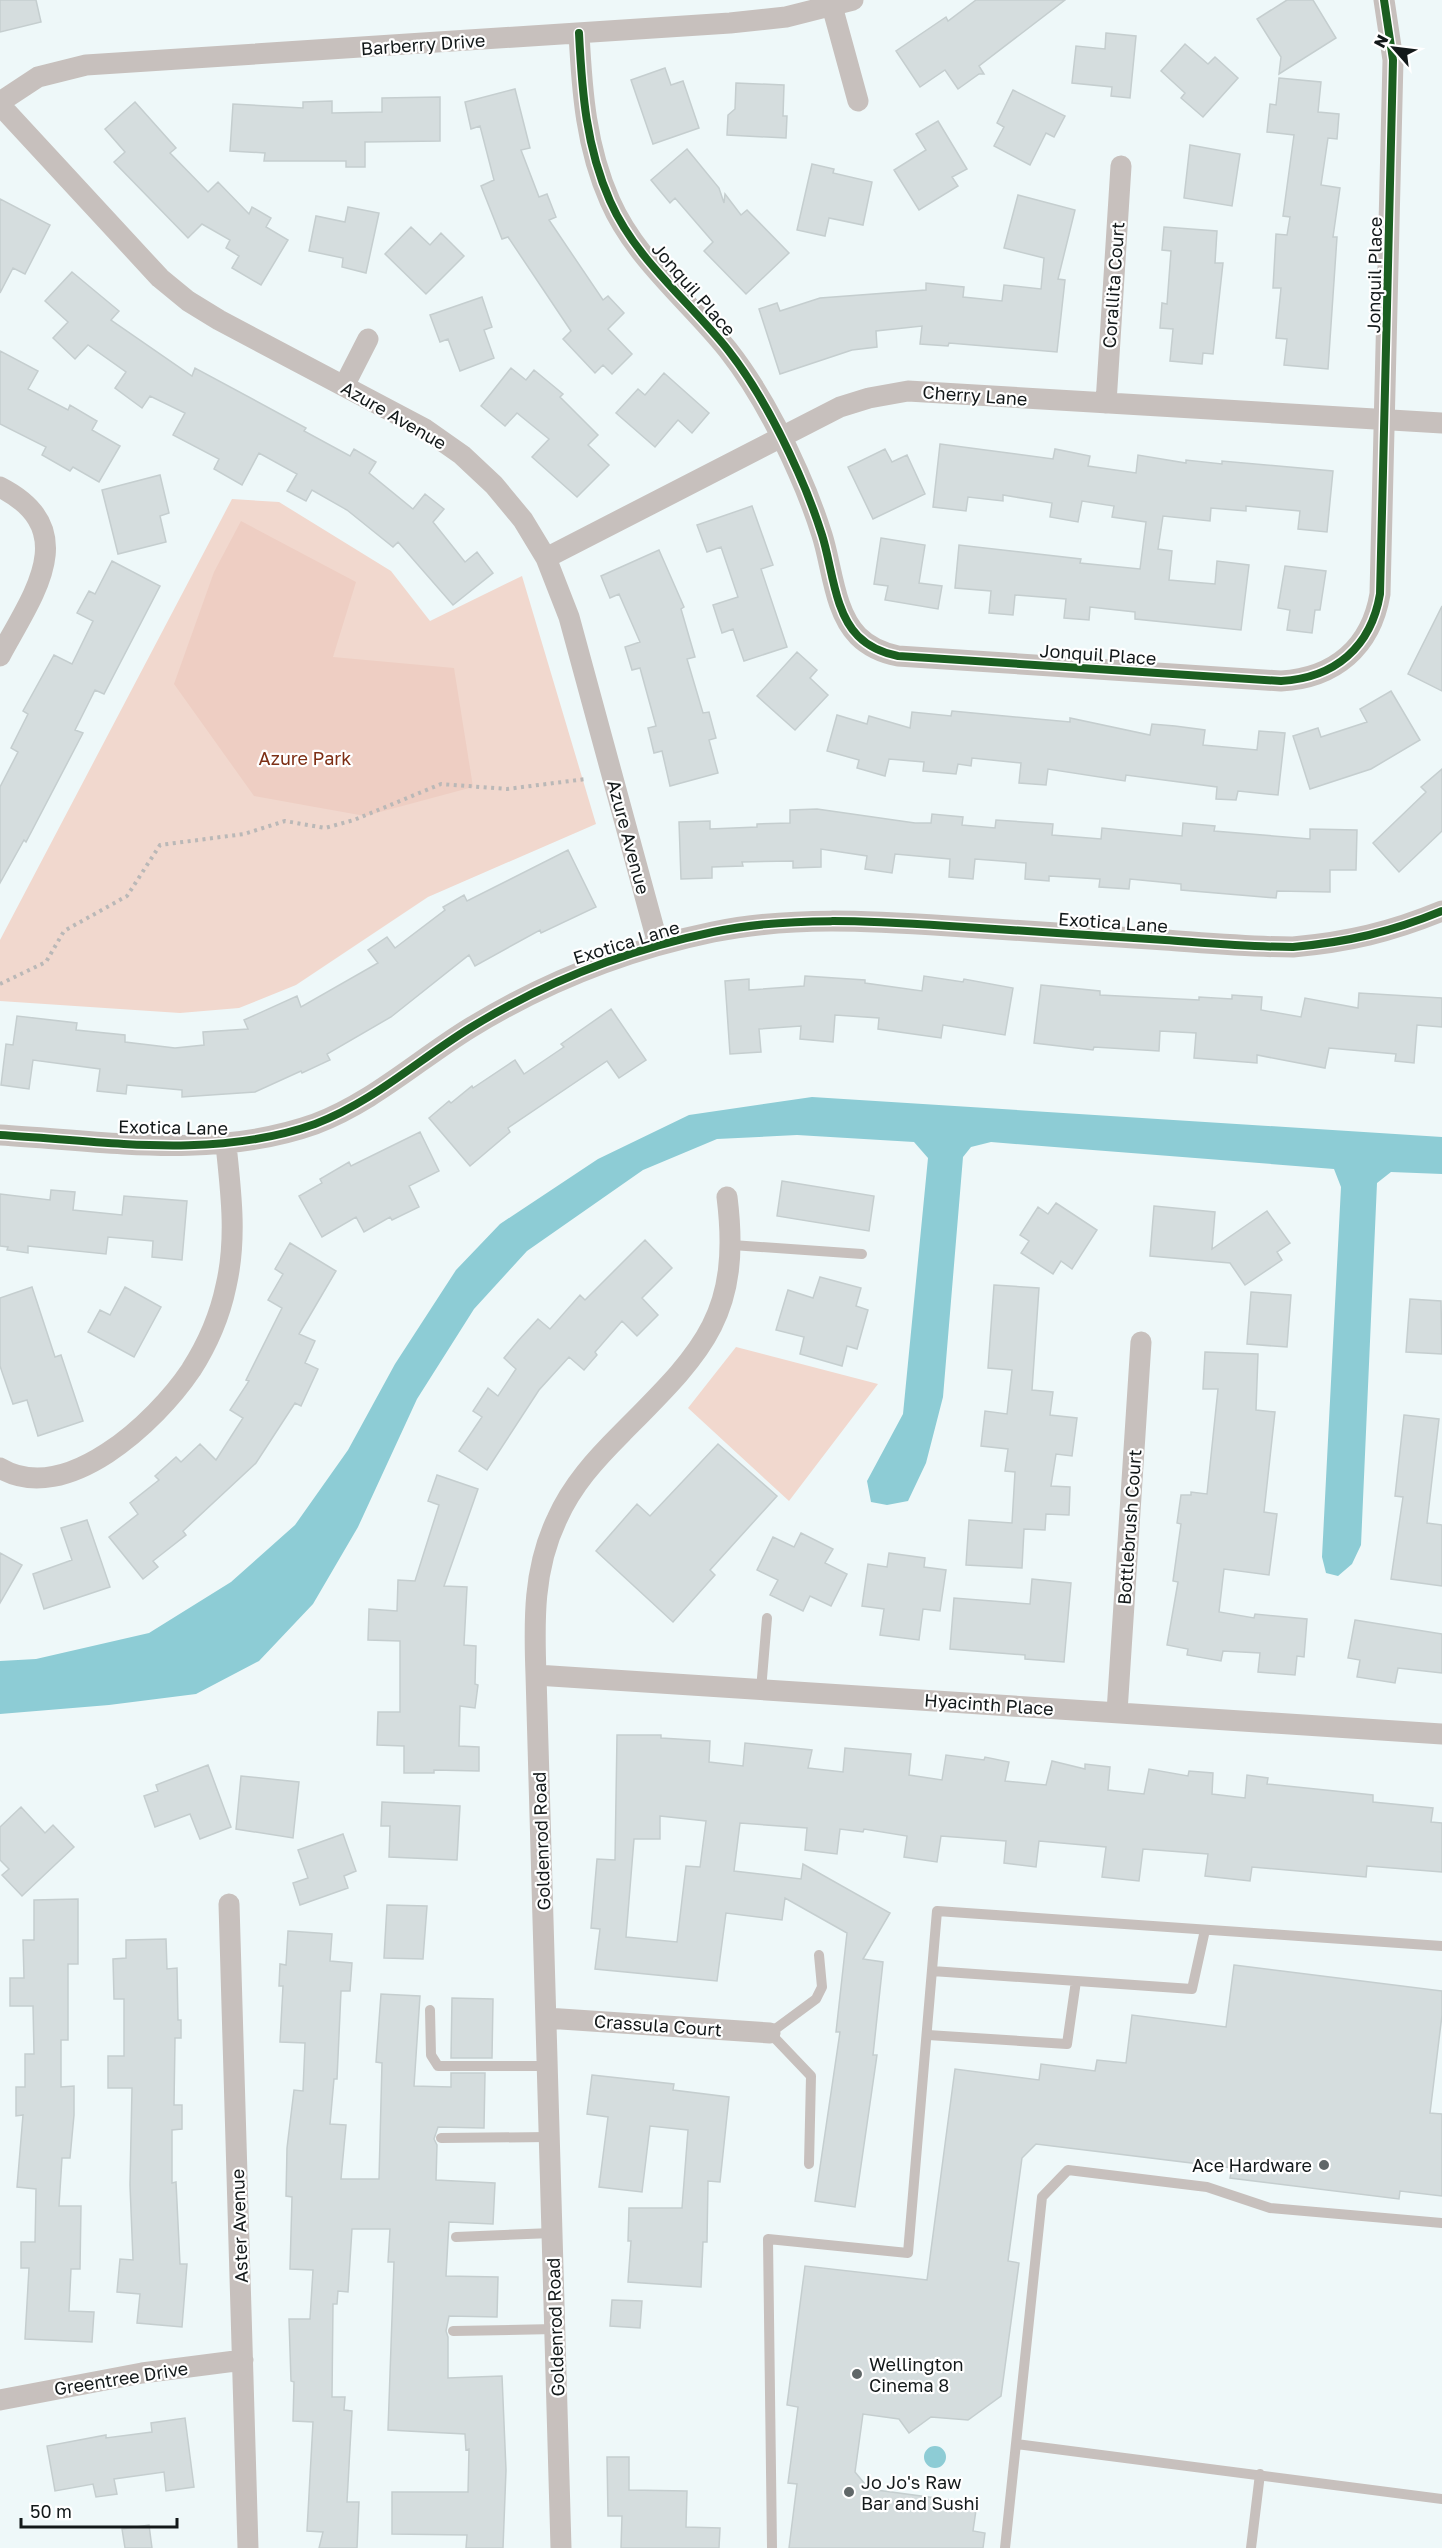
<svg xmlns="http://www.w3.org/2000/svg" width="1442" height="2548" font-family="'Golos Text',sans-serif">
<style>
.green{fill:#f1d8ce}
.forest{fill:#eecec3}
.water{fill:#8dccd5}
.building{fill:#d5ddde;stroke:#c5cecf;stroke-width:1.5;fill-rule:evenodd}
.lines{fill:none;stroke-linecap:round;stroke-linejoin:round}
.path{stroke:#bab8b7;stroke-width:4;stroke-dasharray:3 4.5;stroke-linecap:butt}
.lane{stroke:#c7c0bd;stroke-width:10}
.street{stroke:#c7c0bd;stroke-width:21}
.cycleway-casing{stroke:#fff;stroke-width:11}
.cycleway{stroke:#1b5e20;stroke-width:8}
.poi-dot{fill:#606768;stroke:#fff;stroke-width:2}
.labels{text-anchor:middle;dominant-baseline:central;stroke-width:4.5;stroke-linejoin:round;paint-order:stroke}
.street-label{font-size:18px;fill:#13191a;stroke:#fff}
.park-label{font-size:18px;fill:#7d2f15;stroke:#fff}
.poi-label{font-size:18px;fill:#13191a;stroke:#fff;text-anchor:start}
</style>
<rect width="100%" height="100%" fill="#eef8f9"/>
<path class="green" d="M232,499L279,502L391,571L430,621L522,576L596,824L428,897L296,985L239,1008L180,1013L0,1001V940Z
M736,1347L878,1384L789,1501L688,1408Z"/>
<path class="forest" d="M241,521L356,582L333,657L454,668L473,787L365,816L254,796L174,684L214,572Z"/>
<path class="water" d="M812,1097L1442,1137V1174L1391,1172L1377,1183L1361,1545L1352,1564L1338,1576L1326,1573L1322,1557L1341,1187L1334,1169L991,1142L971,1147L963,1157L943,1397L926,1463L908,1501L887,1505L871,1502L867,1481L903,1414L928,1158L914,1142L797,1135L717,1139L643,1170L527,1251L474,1309L417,1399L358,1527L313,1604L259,1661L196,1694L109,1705L0,1714V1661L36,1659L149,1633L231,1582L295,1525L348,1450L395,1364L456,1270L500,1224L598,1159L689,1115Z
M924 2457a11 11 0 1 1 22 0a11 11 0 1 1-22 0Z"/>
<path class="building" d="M0,0H36L41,22L0,32Z
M976,0H1065L979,66L984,74H979L958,89L945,70L920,87L896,51L946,17L948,21Z
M1287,0H1313L1336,38L1279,74L1281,57L1257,19Z
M1106,33L1136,36L1130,98L1111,96L1112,87L1072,83L1076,46L1105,49Z
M1185,44L1208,64L1215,57L1238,78L1203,117L1181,98L1185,93L1161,71Z
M665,68L671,85L683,81L699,128L653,144L631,80Z
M1279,78L1321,82L1318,112L1339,114L1337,139L1328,138L1321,185L1340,188L1333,237H1337L1328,369L1284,365L1287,339L1276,338L1281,288H1273L1276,234L1287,235L1290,217L1283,216L1294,135L1267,132L1270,104L1276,105Z
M736,83L784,85L783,116H787L786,138L727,135L728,115L735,109Z
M515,89L530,148L521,150L539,197L547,194L556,217L549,220L603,300L608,296L624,313L608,329L632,354L612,374L603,365L595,373L563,339L571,331L508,237L502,239L481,186L494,180L480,126L471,129L465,102Z
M1013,90L1065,116L1054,137L1046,133L1030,165L994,146L1004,127L997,123Z
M440,97V141L365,142V167H346V161H264L265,153L230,151L233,104L303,108V102L332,101V113L382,112V98Z
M135,102L176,148L170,153L208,192L218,182L249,214L252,207L271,218L266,227L288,240L261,285L232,268L239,256L226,248L230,240L202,224L188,238L114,162L125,152L105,129Z
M938,121L967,169L952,177L958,186L919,210L894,170L926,150L916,134Z
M1190,145L1240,154L1232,206L1184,198Z
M687,149L719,188L724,203L725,194L741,215L747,210L789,253L746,294L704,251L713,242L675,198L670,203L651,180Z
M812,164L834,169L833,173L872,182L863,225L829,218L825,236L797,230Z
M1018,195L1075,210L1058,279L1065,280L1057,352L949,343L948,346L920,344L922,326L876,331L877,347L852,350L780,374L759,309L777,303L780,311L820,298L926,290V283L964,287L963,297L1002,301L1004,285L1041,289L1044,258L1004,248Z
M0,199L50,225L25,274L13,268L0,293Z
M348,207L379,213L366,273L342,267L343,258L309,251L316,216L345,222Z
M411,227L430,245L441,233L464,256L426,294L385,254Z
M1164,227L1217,231L1215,263H1223L1213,354L1203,353L1202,364L1170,361L1173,329L1160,328L1162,303L1167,304L1171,251L1162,250Z
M72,272L119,311L111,320L192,376L195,368L306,428L304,431L350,456L354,449L376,462L369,473L413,509L425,494L444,509L433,522L465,562L477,552L493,573L453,605L398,542L393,547L347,510L312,490L306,501L287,491L297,474L259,453L242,485L214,469L219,459L173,435L185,413L150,396L142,408L115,388L126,372L88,345L75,359L53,338L68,322L45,301Z
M482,297L492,327L484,330L494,358L460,371L448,339L440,342L430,315Z
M0,351L38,371L28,389L68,410L70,405L97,421L92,430L120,446L99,482L73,467L70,471L42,455L46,447L0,424Z
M511,368L526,380L534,370L563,394L560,397L598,435L588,445L609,465L577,497L532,457L549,439L517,413L505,426L481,406Z
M664,373L709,413L692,433L678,420L655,447L616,413L638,389L645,395Z
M940,444L1053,459L1055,449L1090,456L1088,466L1136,473L1138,455L1186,463V460L1222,464V461L1333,471L1327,532L1298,529L1300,511L1246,506V511L1211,508L1210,521L1163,516L1158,549L1172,551L1169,580L1215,584L1217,561L1249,565L1241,630L1135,619V612L1090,607L1089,620L1064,618L1066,599L1015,595L1013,615L989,613L991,591L955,588L959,545L1081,559L1080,563L1140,569L1146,522L1112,517L1114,506L1082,501L1078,522L1050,517L1052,503L1003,495V501L968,497L966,511L933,507Z
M885,449L892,462L907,455L925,494L873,519L848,467Z
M160,475L169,513L160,516L166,542L118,554L102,490Z
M752,506L773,565L761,569L787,647L744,661L733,629L722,633L713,605L738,597L721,547L707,552L697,525Z
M881,538L925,545L919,583L942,586L938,609L885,600L888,586L874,584Z
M659,550L684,607L681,609L695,657L687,659L703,713L709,712L716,738L709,740L718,773L670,786L662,751L654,753L648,728L656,726L640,668L632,670L625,647L640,642L619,594L610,598L601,576Z
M112,561L160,586L104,694L95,690L75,730L83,733L26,842L24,840L0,883V787L18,752L11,748L28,714L23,711L54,655L72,664L93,621L77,613L89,591L95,594Z
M1285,566L1326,571L1320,610H1315L1312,633L1287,630L1290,610L1278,608Z
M1442,606V691L1408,674Z
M797,652L817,670L810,678L828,695L795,730L757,696Z
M1391,691L1420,740L1371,769L1310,789L1293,736L1318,728L1321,737L1367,722L1360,709Z
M952,711L1070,722V718L1150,735L1152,724L1175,726L1205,730L1203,745L1257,750L1259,731L1285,733L1278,795L1238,791L1236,800L1216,799L1217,787L1126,775L1125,781L1048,769L1046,785L1019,783L1021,763L972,758L971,766L958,764L956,774L923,771L924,762L889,759L885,776L857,768L859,760L827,751L837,715L867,724L869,716L910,728L912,712L951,716Z
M1442,769V831L1399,872L1373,843L1426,792L1421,787Z
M817,809L915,823H931L932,814L963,817L962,825L995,828L996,820L1053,824L1052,835L1101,839L1102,828L1182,836L1183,823L1215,826L1214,831L1310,839V829L1357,830L1356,870H1330V892L1277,891L1276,898L1181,890V884L1130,879L1129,889L1099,887L1100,879L1049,876V881L1025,879L1026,863L975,859L973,879L949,877L950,859L895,854L892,873L865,869L867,856L821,849V867L793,868V861L742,862L743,866L712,867V878L681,879L679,822L710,821V829L757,827V824L790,823V810Z
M568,850L596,907L541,933L540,930L475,966L469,955L391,1017L327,1054L330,1060L302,1073L301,1071L255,1092L182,1097V1090L127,1085L126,1094L97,1091L100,1069L33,1060L29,1089L1,1085L6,1044L13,1045L17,1016L77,1023L76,1030L125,1035V1042L175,1048L204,1045L203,1032L248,1029L244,1020L297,996L301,1007L378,963L368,950L387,937L395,948L445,910L443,907L464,895L467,901Z
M805,976L865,980V983L922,991L924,976L963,982L964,979L1013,988L1005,1035L943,1025L941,1038L878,1029L879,1018L835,1015L833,1042L800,1039L801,1026L759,1029L761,1052L730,1054L725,981L749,979V990L804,986Z
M1041,985L1100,991V995L1199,1000V997L1232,999V995L1262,997L1261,1010L1301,1017L1305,998L1358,1008L1359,993L1442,998V1027L1417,1025L1414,1063L1395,1061L1396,1054L1329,1048L1325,1068L1257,1055V1063L1194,1058L1196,1033L1160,1031L1159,1051L1094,1047L1093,1050L1034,1043Z
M611,1009L646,1060L619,1078L607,1061L508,1128L510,1132L470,1166L429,1118L449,1101L451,1103L472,1086L473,1088L515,1060L524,1074L564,1047L561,1044Z
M420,1132L439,1171L409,1186L419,1207L392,1220L390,1217L364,1232L356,1217L322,1237L299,1196L322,1183L320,1179L349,1162L351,1166Z
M782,1181L874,1196L869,1231L777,1216Z
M51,1190L75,1192L73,1210L122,1215L124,1196L187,1201L182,1260L152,1257L153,1241L108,1237L106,1254L28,1246V1253L7,1250L8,1247L0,1246V1194L50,1200Z
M1056,1203L1097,1230L1072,1269L1061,1261L1053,1274L1021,1253L1029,1241L1020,1235L1038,1207L1048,1214Z
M1154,1206L1215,1212L1212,1249L1267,1211L1290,1243L1277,1252L1282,1260L1245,1285L1230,1263L1150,1256Z
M645,1240L672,1268L642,1298L658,1315L637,1336L622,1321L595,1352L597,1355L584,1370L569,1357L539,1390L487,1470L459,1451L482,1417L473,1411L488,1388L498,1396L516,1369L504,1358L518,1341L538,1319L550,1329L580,1295L585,1300Z
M290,1243L336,1271L299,1334L315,1341L305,1363L318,1369L301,1406L295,1403L256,1463L183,1531L186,1535L153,1561L158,1567L143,1579L109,1537L138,1514L130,1503L159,1480L155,1476L176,1457L181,1462L200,1444L216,1460L243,1418L230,1410L249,1381L246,1380L282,1308L268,1300L283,1274L275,1269Z
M820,1277L861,1288L856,1306L868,1310L857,1349L847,1346L842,1366L800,1354L804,1337L776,1330L788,1290L813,1298Z
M994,1285L1039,1288L1032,1390L1053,1392L1050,1415L1077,1418L1072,1456L1056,1454L1051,1486L1070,1487L1069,1515L1046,1514L1045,1530L1024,1529L1022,1568L966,1565L969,1520L1012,1523L1015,1472L1005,1471L1008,1449L981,1446L985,1411L1007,1414L1012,1370L988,1368Z
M32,1287L55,1357L61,1355L83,1421L38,1436L27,1400L13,1404L0,1366V1298Z
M125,1287L161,1307L134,1357L88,1332L100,1310L110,1315Z
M1251,1292L1291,1295L1287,1347L1247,1344Z
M1410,1299L1441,1301L1442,1354L1406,1352Z
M1205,1352L1258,1354L1256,1410L1275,1412L1264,1512L1277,1514L1269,1575L1224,1569L1219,1612L1254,1618L1255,1614L1307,1619L1304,1657L1297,1656L1295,1675L1258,1672L1260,1653L1223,1651L1221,1661L1187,1655L1188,1649L1167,1645L1178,1582L1173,1581L1181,1524L1177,1523L1181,1495H1191V1492L1207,1494L1218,1389H1203Z
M1404,1415L1439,1419L1427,1523L1442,1525V1586L1391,1579L1403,1497L1395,1496Z
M718,1444L777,1496L710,1570L715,1575L673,1622L596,1551L637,1504L650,1516Z
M437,1475L478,1489L444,1586L467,1587L464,1645L476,1646L475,1684L478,1685L475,1708L460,1706L459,1746L479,1747V1771L434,1770V1773H404V1746L377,1745L378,1712H400V1641L368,1640L369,1609L397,1611L398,1580L415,1581L439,1505L428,1501Z
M87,1520L110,1587L44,1609L33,1574L72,1560L61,1528Z
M801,1533L833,1549L825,1563L847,1574L831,1606L810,1596L803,1611L770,1595L778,1580L757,1570L773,1537L794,1547Z
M0,1553L22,1565L0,1603Z
M889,1553L925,1558L924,1567L946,1570L940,1611L923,1609L919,1640L880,1635L884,1609L862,1606L868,1564L887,1567Z
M1032,1579L1071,1583L1064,1662L1025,1659V1655L950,1649L954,1598L1030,1604Z
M1355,1620L1442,1634V1673L1398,1668L1395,1683L1357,1677L1360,1660L1348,1658Z
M617,1735H661V1738L710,1741L709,1762L743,1766L745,1743L812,1750L808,1768L843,1772L845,1748L911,1754L909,1775L942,1780L946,1755L984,1760L985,1757L1009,1762L1005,1781L1046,1785L1052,1761L1085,1769V1764L1110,1767L1108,1790L1144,1794L1149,1769L1188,1776L1189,1771L1213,1773L1212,1794L1245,1798L1247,1775L1268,1778L1267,1784L1373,1795V1802L1433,1808L1431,1822L1442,1823V1872L1367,1866L1366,1877L1252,1867L1250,1881L1205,1876L1208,1854L1143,1849L1139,1881L1102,1877L1106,1847L1039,1841L1036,1867L1004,1863L1006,1841L941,1836L937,1862L904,1857L907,1836L864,1829L863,1832L840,1829L837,1854L805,1850L807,1828L740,1823L734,1871L801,1879L803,1864L890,1913L863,1959L883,1962L873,2055H877L855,2207L815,2201L840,2032H836L847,1933L785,1898L782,1920L726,1913L717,1981L595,1969L600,1929L591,1928L597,1859L615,1860ZM660,1816L706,1821L700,1867L686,1866L677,1942L626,1937L634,1839H660Z
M208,1765L231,1827L200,1839L190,1814L155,1827L144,1796L158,1791L156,1785Z
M241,1776L299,1782L293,1838L236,1829Z
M382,1802L460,1806L457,1860L389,1857L390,1826H381Z
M21,1807L45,1833L53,1825L74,1847L22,1896L2,1875L9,1869L0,1860V1827Z
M343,1834L356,1871L344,1876L348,1888L300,1905L293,1883L308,1878L298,1850Z
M78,1899V1964H68V2040H61V2087L74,2086V2115L70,2158H62L59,2206H81L80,2269H71L69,2311L94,2312L92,2342L25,2339L29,2268H21V2242H35L36,2189L17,2187L23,2115L16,2116V2087H25V2054H34L33,2006H10V1978H24L23,1940H34V1900Z
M387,1905L427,1906L423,1959L384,1958Z
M288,1931L332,1934L330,1961L352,1963L350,1991H341L337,2079H334L330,2124L346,2125L341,2179H379L382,2063L376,2062L381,1994L420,1996L414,2086L451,2087V2073H485L484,2128L438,2127L434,2139L437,2145L436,2180L495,2183L493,2224L449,2222L446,2276L498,2277L497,2317L449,2316L446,2331L448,2337V2378L502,2376L506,2470L503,2548H466L467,2535L392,2534V2492H468L469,2449L466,2450L465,2434L388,2430L394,2262H388L390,2229H352L348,2292L338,2291L337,2304H333L332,2397H345L344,2410L352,2411L347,2502H359L357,2548H319L323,2532L307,2531L313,2422L293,2421L294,2382L291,2381L289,2319H310L313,2270L290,2269L292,2197L286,2196L287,2148L294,2090L303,2091L305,2043L280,2042L283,1986H279L280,1964L286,1965Z
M166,1939L167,1969L177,1968L178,2020H181V2038H175L174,2105H182V2129L172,2130V2183L176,2182L180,2264H187L182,2327L137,2323L140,2294L117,2292L120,2259L133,2260L130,2185L132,2088H108V2056H124V1999H114L113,1959L126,1958V1940Z
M1234,1965L1442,1991V2015L1430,2113L1442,2114V2196L1400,2191L1399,2199L1230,2178L1232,2168L1036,2144L1022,2158L1008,2261L1019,2263L1001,2396L968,2420L931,2417L909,2433L899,2419L863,2414L855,2472L869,2489L958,2501V2507L976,2510L973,2531L985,2533L983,2548H789L797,2484L788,2483L798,2407L787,2405L805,2266L927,2280L955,2069L1039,2080L1041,2064L1095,2071L1097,2060L1126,2063L1132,2015L1226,2027Z
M452,1998L493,1999L492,2058H451Z
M592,2075L674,2084L673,2090L729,2097L720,2182L708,2181L707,2242H703L701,2287L628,2282L631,2241H628L629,2208H682L688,2130L650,2126L642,2192L599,2187L608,2117L587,2114Z
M612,2300L642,2301L640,2328L610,2326Z
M185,2418L194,2487L166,2491L164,2472L114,2479L117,2494L96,2497L93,2484L55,2491L47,2446L106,2435V2438L152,2432L151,2423Z
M607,2457H629V2490L687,2491L686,2527L720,2528L719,2548H621L622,2516H608Z
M149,2525L152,2548H125L122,2529Z"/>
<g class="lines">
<path class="path" d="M0,984L46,962L64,931L127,896L160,845L244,834L285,821L325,828L354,820L441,784L507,789L586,779"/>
<path class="lane" d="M732,1245L862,1254
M761,1690L767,1618
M932,1971L1192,1989L1205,1930
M430,2010L431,2055L438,2066H547
M928,2035L1067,2044L1076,1981
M441,2138L549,2137
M809,2164L811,2076L770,2033L816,1999L822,1987L819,1955
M456,2237L552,2233
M453,2331L555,2329
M1016,2444L1442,2499
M772,2548L768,2239L908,2253L937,1911L1442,1946
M1005,2548L1042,2197L1068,2170L1207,2187L1270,2208L1442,2223
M1251,2548L1260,2474"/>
<path class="street" d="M832,6L858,101
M579,33C582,92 586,147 610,201C636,260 689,301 728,350C757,387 779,429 798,472C807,492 815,513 822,535C832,566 834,612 858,636C870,648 883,653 898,656L1281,681C1335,678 1371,647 1380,594L1393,60L1384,0
M0,102L38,77L86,65L730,23L786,17L853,0
M0,105L160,278L188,301L219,320L425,429L462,455L494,485L523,520L546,558L569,617L658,944
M344,386L368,339
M1106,403L1121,166
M0,487C84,530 32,596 0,656
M546,558L840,407L869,398L908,391L1442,423
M0,1135C104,1141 214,1160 315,1124C373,1102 418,1060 470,1028C545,982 626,950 713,932C791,916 870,921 949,926C1021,931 1093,935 1165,940C1207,943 1250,947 1293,947C1348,942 1391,932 1442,911
M0,1468C66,1507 156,1422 191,1370C207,1345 220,1315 226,1286C237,1239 231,1192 226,1145
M536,1675L1442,1734
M1117,1712L1141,1342
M229,1904L248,2548
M546,2018L770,2033
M0,2400L142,2373L243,2360
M561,2548L536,1675C534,1621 533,1569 557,1519C572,1485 596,1459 622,1433C701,1353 742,1317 727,1197"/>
<g class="cycleway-casing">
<path id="cycleway" d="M579,33C582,92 586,147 610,201C636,260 689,301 728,350C757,387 779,429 798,472C807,492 815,513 822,535C832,566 834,612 858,636C870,648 883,653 898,656L1281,681C1335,678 1371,647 1380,594L1393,60L1384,0
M0,1135C104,1141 214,1160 315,1124C373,1102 418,1060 470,1028C545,982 626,950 713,932C791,916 870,921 949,926C1021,931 1093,935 1165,940C1207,943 1250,947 1293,947C1348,942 1391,932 1442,911"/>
</g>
<use href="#cycleway" class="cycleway"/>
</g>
<g class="poi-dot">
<circle cx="1324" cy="2165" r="6"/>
<circle cx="857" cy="2374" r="6"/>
<circle cx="849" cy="2492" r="6"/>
</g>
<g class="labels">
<g class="street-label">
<text transform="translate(423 44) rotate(-4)">Barberry Drive</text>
<text transform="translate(1374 275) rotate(-89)">Jonquil Place</text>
<text transform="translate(1113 285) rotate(-86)">Corallita Court</text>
<text transform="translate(694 289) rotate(49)">Jonquil Place</text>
<text transform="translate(975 395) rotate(4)">Cherry Lane</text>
<text transform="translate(394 415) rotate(30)">Azure Avenue</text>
<text transform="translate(1098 654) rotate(4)">Jonquil Place</text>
<text transform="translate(629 837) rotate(75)">Azure Avenue</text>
<text transform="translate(1113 922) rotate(4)">Exotica Lane</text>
<text transform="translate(626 942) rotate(-17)">Exotica Lane</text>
<text transform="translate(173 1127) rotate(1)">Exotica Lane</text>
<text transform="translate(1129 1527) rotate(-86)">Bottlebrush Court</text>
<text transform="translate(989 1704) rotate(4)">Hyacinth Place</text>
<text transform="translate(541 1841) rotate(-92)">Goldenrod Road</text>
<text transform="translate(658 2025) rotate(4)">Crassula Court</text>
<text transform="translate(239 2226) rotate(-92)">Aster Avenue</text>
<text transform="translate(555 2327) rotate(-92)">Goldenrod Road</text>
<text transform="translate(121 2378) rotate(-9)">Greentree Drive</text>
</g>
<g class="park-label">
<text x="305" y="758">Azure Park</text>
</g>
<g class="poi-label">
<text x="1312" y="2165" text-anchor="end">Ace Hardware</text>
<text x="869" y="2364">Wellington<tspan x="869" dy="21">Cinema 8</tspan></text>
<text x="861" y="2482">Jo Jo's Raw<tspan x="861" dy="21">Bar and Sushi</tspan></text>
</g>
</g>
<g transform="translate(1394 48) rotate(298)" stroke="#ffffff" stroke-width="4.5" paint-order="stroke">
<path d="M0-4.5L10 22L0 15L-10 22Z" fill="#13191a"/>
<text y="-9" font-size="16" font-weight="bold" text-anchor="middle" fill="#13191a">N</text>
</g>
<path d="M21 2518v9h156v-9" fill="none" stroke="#13191a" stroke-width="3"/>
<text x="30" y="2518" font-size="18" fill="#13191a" stroke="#ffffff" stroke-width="4.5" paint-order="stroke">50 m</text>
</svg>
